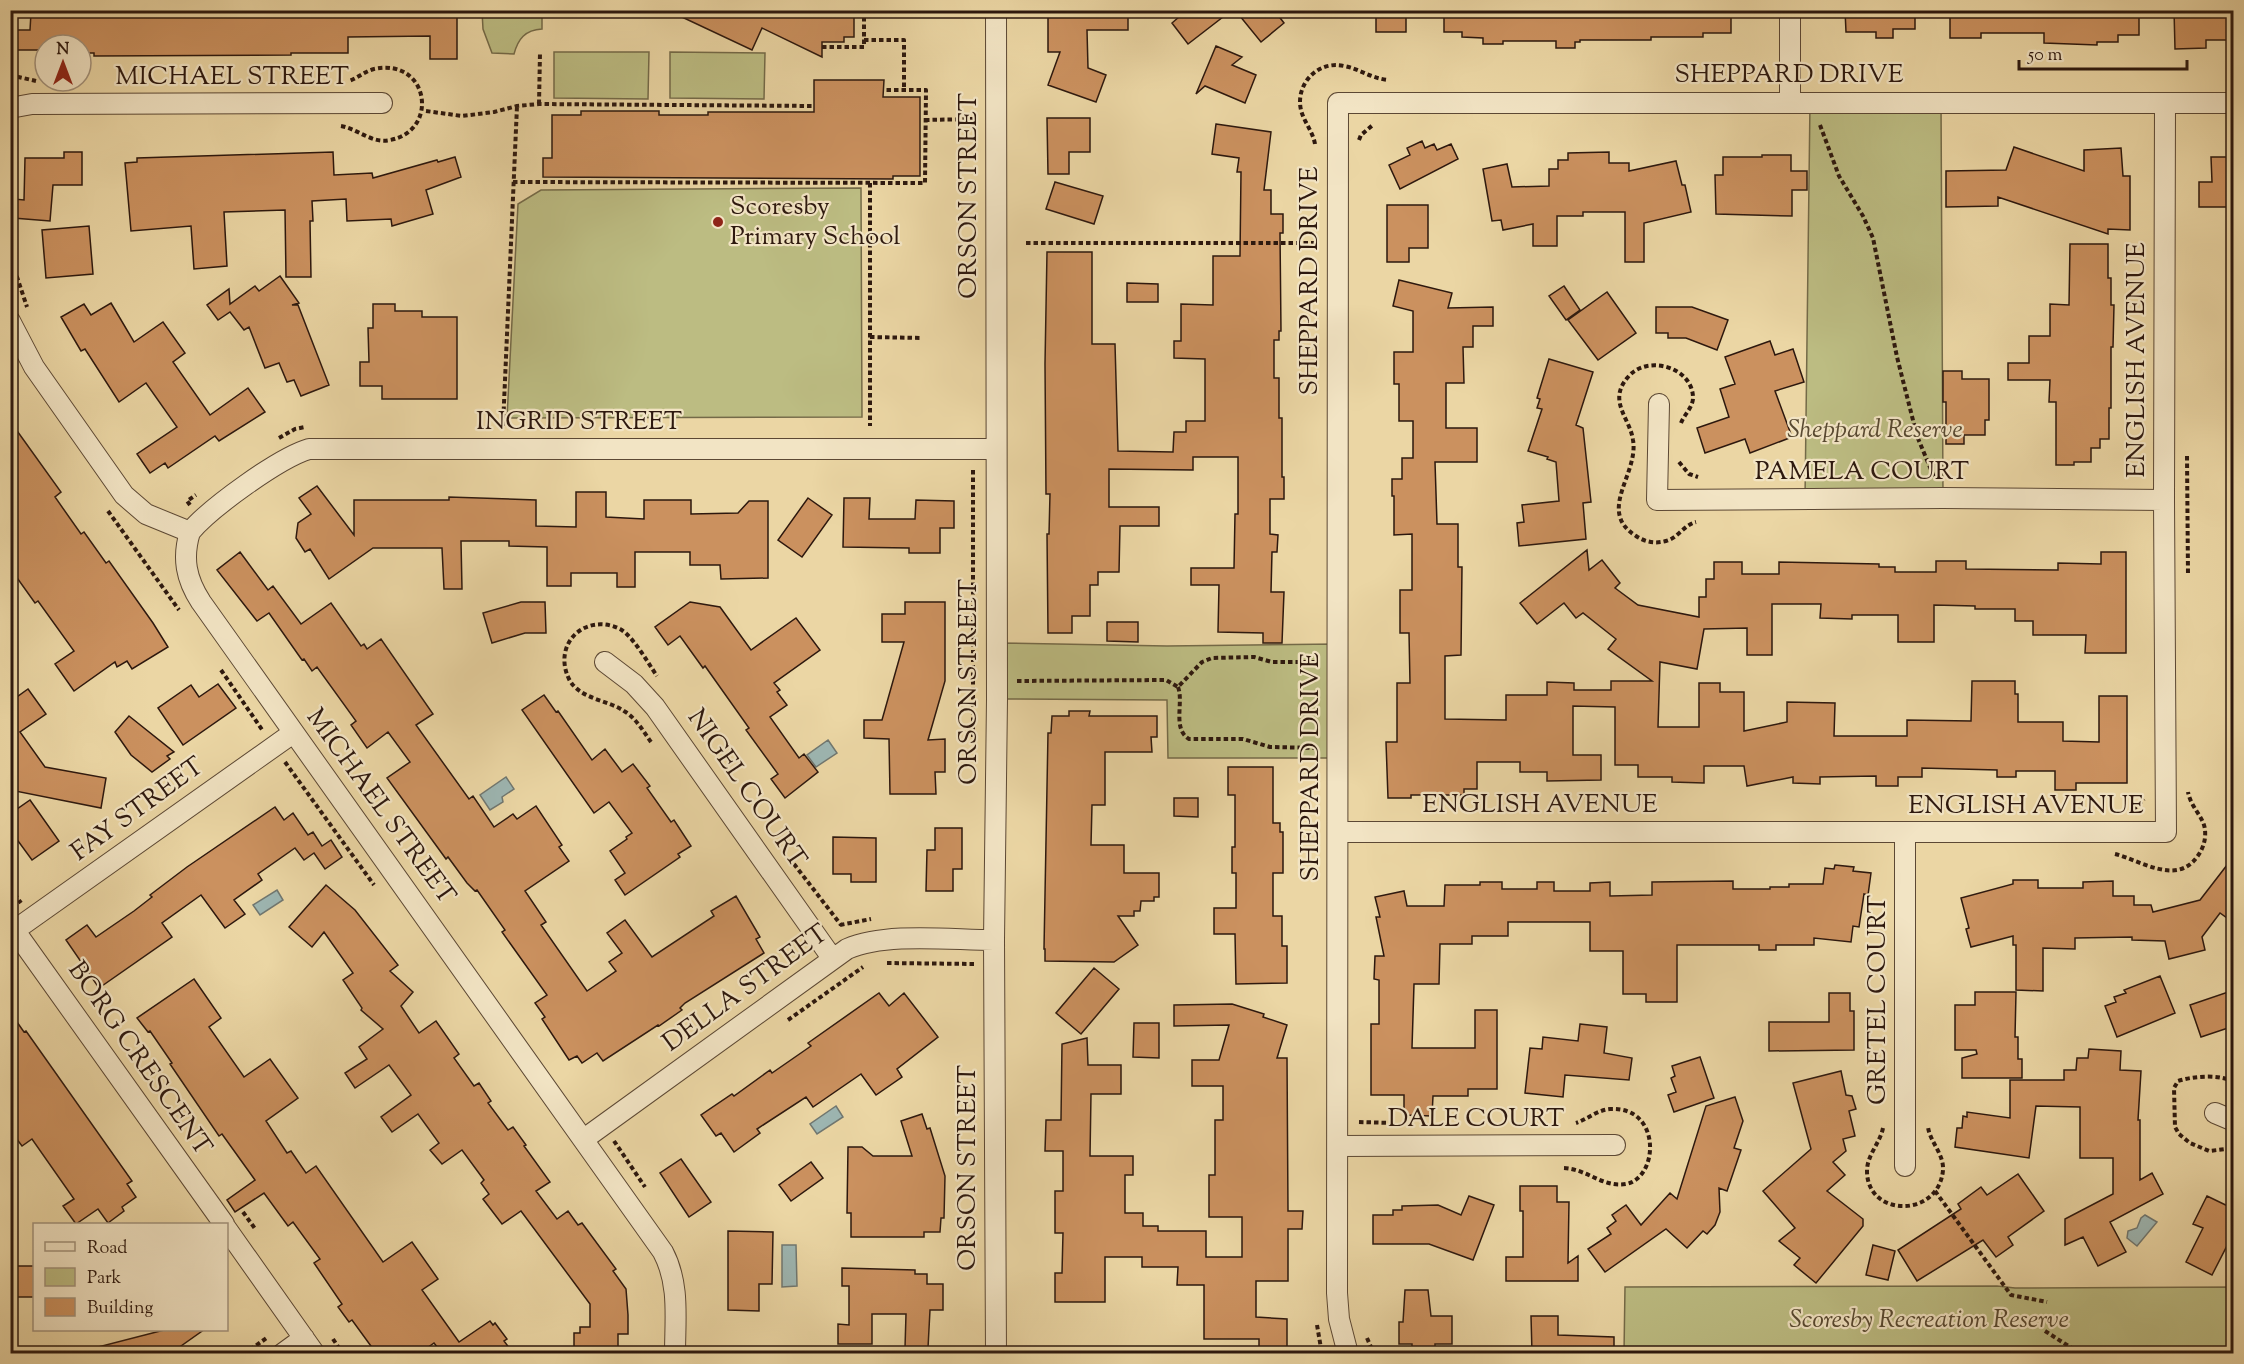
<svg xmlns="http://www.w3.org/2000/svg" width="2244" height="1364" font-family="'Sorts Mill Goudy',serif">
<style>
.green{fill:#bcbc82;stroke:#746a48;stroke-width:1.5}
.water{fill:#9db6b2;stroke:#707770;stroke-width:1.5}
.building{fill:#cb915f;stroke:#2d180e;stroke-width:1.5}
.lines{fill:none;stroke-linecap:round;stroke-linejoin:round}
.minor-casing{stroke:#5c4834;stroke-width:22}
.path{stroke:#2d180e;stroke-width:4;stroke-dasharray:4.5 3;stroke-linecap:butt}
.minor{stroke:#f2e4c4;stroke-width:20}
.poi-dot{fill:#8f2418;stroke:#f2e4c4;stroke-width:2}
.labels{text-anchor:middle;dominant-baseline:central;stroke-width:4.5;stroke-linejoin:round;paint-order:stroke}
.street-label{font-size:26px;fill:#2d180e;stroke:#f2e4c4}
.poi-label{font-size:26px;fill:#2d180e;stroke:#f2e4c4;text-anchor:start}
.park-label{font-size:26px;font-style:italic;fill:#584931;stroke:#f2e4c4}
</style>
<rect width="100%" height="100%" fill="#ebd6a4"/>
<filter id="stains"><feTurbulence type="fractalNoise" baseFrequency=".00333" numOctaves="4"/><feColorMatrix values="0 0 0 0 .2 0 0 0 0 .09 0 0 0 0 .02 0 0 0 .5 -.17"/></filter>
<radialGradient id="worn" r=".72"><stop offset=".6" stop-color="#630" stop-opacity="0"/><stop offset="1" stop-color="#630" stop-opacity=".3"/></radialGradient>
<path class="green" d="M482,11H542V29C525,30 518,39 514,54L492,53L483,29Z
M554,52H649L648,99L554,98Z
M670,52L765,53L764,99L670,98Z
M1810,102H1941L1943,498L1805,499Z
M861,188L862,417L507,418L518,204L541,190Z
M997,643L1167,646L1337,644L1338,758H1168L1167,700L997,699Z
M1997,1286L2015,1288L2233,1287V1353H1624L1625,1287Z"/>
<path class="water" d="M828,740L837,753L816,767L807,755Z
M506,777L514,789L502,797L503,802L490,810L480,795Z
M277,890L283,900L260,915L253,905Z
M836,1106L843,1117L817,1134L810,1124Z
M2145,1215L2157,1222L2137,1246L2127,1238L2128,1231L2137,1228L2141,1218Z
M782,1245H796L797,1286L782,1287Z"/>
<path class="building" d="M34,10H457V59H430V36L348,37V53H291V55L94,56V53H81V45H45V50H16V30H30L31,13H34Z
M667,10H854V37H844V42H822V57L762,28L752,50Z
M1048,10H1128V30H1087L1088,68L1106,75L1096,102L1048,85L1060,52H1048Z
M1187,10H1232L1188,44L1172,23Z
M1235,10H1274L1284,23L1261,42Z
M1376,10H1406V32H1376Z
M1444,10H1731V33H1703V37H1651V40H1580V42H1575V48H1556V41H1503V44H1483V38L1462,37V32H1444Z
M1845,10H1915V29H1893V38H1876V32H1846Z
M1950,10H2139V35H2118V42H2097V45L2044,43V33H1981V38H1950Z
M2174,10H2234V40H2206V48L2175,49Z
M1216,46L1242,57L1232,65L1256,75L1245,103L1205,86L1196,94Z
M814,80H884L883,97H920V176H893V179L543,177V158H552V115H581V111H659V115H708V112H814Z
M1047,118H1090V152H1069V174H1048Z
M1216,124L1271,132L1264,190H1271V214H1283V233H1280L1281,331H1279V340H1274V378H1279V418H1282V477H1284V499H1270V534L1278,535L1277,552H1272L1271,592H1284L1282,643H1263V633L1218,632L1219,585H1191V568H1234L1235,514H1238V457H1193V470L1109,469V507H1159V526H1120L1119,572H1098V585H1090V616H1072V633H1048L1047,534H1049L1050,494H1046L1045,364L1047,252H1092V344H1115L1118,451L1173,452L1174,432H1186V421H1205V359L1174,358V341H1181V304L1213,305V256H1240L1241,172H1237L1239,158L1212,154Z
M1422,141L1425,148L1434,144L1437,150L1451,144L1458,159L1400,189L1389,165L1410,155L1407,148Z
M2014,147L2084,171V150L2121,148L2123,176H2130V230L2108,229V234L1998,197V206L1946,207V171L2006,170Z
M64,152H82V185H53L50,221L13,218L14,199L24,200L25,158H64Z
M333,152L334,175L372,173L373,178L437,160L438,162L455,157L461,177L426,190L433,214L392,226L391,219L347,221L346,199L312,201L313,221H310L311,277H286L285,210L224,212L227,266L194,269L191,226L131,231L125,163L137,162V158Z
M1609,152V163H1629V171L1676,161L1682,185H1685L1691,212L1644,223V262H1625V212H1583V216H1557V246H1533V224L1503,230L1501,220L1492,221L1483,169L1507,164L1512,187L1549,186V169H1558V160H1568V153Z
M1762,155H1791V171H1807V190H1792V216L1716,214L1715,175H1723V157H1762Z
M2211,157H2234V207H2199V182H2212Z
M1055,182L1103,196L1094,224L1046,209Z
M1387,205H1428V248H1409V262H1387Z
M89,226L93,274L46,278L42,230Z
M2070,244H2108V278H2111V305H2114L2113,347H2111V408H2109V439H2100V448H2091V462H2074V465H2056V402H2049L2050,380H2008V363H2029V336H2050V304L2069,305Z
M280,276L299,303L292,305H298L329,385L301,396L294,380L287,382L279,363L265,368L249,327L244,330L230,312L218,320L207,305L229,289L230,304L255,286L259,291Z
M1399,280L1452,293L1448,308L1493,307V326H1473V347H1463L1464,383H1446V428H1477V462H1435L1437,524H1458V567H1462L1461,655L1445,656V719L1506,720V695H1547V682L1574,683V690H1611V681H1652L1608,649L1616,639L1583,613L1576,618L1564,603L1537,624L1520,603L1587,550L1589,570L1602,560L1620,583L1615,588L1638,605L1699,617V597H1706V579H1714V562H1742V574H1779V562L1879,564V567H1895V572H1936V561H1966V569L2058,570V563L2101,564V552H2126V653H2085L2086,635H2033V621H2015V609H1975V606L1934,605V642H1898V615H1852V619L1820,618L1821,604H1772V655H1747V628L1704,629L1697,669L1660,662L1658,727H1699V683H1720V692H1744V731L1787,722V702L1835,703L1834,736H1907V720L1971,721L1972,681H2015V694H2018V722H2063V741L2099,742V696H2127V783H2076V790H2055V771H2016V777H1997V770L1922,768V777H1898V786H1876V776L1820,777V784L1793,783V777L1747,786L1744,766H1704V783L1672,782V777H1638V765H1615V707L1573,706V755H1601V780L1547,781V772H1520V762H1477V789H1464V795H1411V798H1388L1386,742H1397V683H1410L1409,633H1400V590H1412V534L1394,535V496H1392V479H1402V458H1413V421H1399V384H1394V352H1413V311L1393,306Z
M1127,283L1158,284V302H1127Z
M1564,286L1580,310L1566,320L1549,296Z
M1607,292L1636,333L1598,360L1568,320Z
M111,303L134,342L163,322L185,353L173,362L210,415L248,388L265,412L219,441L215,436L168,468L165,463L150,473L137,454L177,427L146,383L119,402L85,349L81,351L61,317L84,304L91,315Z
M373,304H395V311H422V317H457V399H382V386H360V362H369L368,328H373Z
M1656,307H1692L1728,320L1717,350L1686,338H1668V333H1656Z
M1770,341L1775,355L1793,349L1804,382L1775,391L1792,437L1750,453L1745,439L1705,453L1697,428L1729,417L1720,389L1735,384L1725,357Z
M1549,359L1593,372L1576,425L1583,428L1591,502L1583,503L1586,539L1519,546L1517,523L1524,522L1522,505L1559,501L1556,462L1547,459L1548,457L1528,451L1542,409L1537,408L1540,399L1537,398Z
M1943,371H1962V379H1989V420H1985V435H1964V444H1946V402H1943Z
M10,421L61,492L55,497L81,534L84,532L106,563L109,561L153,623L168,647L132,669L127,661L117,667L115,662L74,691L55,664L74,651L38,601L35,603L10,568Z
M317,486L354,535V500H449V497L536,500V526L576,527V492H606V517L644,519V500H691V514L738,513L749,501H768V578L721,579L720,565H690V552H635V587H617V573H571V586H547V547L509,546V541H461L462,589H444L442,548H373L329,579L310,549L305,552L296,538L298,523L311,514L299,498Z
M808,498L832,515L802,557L778,540Z
M844,498H870L869,519H915L916,500L954,501V528H940V553H909V548L843,547Z
M240,552L268,590L273,586L301,624L331,603L361,646L364,644L367,649L381,639L433,714L416,725L469,799L473,796L494,827L513,814L517,819L536,806L562,845L559,847L569,861L525,891L546,922L541,925L587,991L616,971L609,962L622,953L607,933L625,920L652,957L714,916L711,911L736,896L760,937L756,939L764,953L685,1003L680,1008L682,1010L659,1026L658,1025L603,1061L597,1053L582,1063L577,1056L569,1060L542,1019L545,1017L535,1003L547,995L502,932L505,930L477,890L475,891L467,883L448,857L446,859L387,778L410,762L388,732L367,748L351,725L356,721L317,667L312,671L304,659L302,660L269,613L257,621L217,570Z
M521,602H545L546,633H525L492,643L483,613Z
M690,602L720,607L751,650L796,618L820,650L774,683L780,690L777,692L787,705L770,717L799,758L804,754L818,772L785,798L771,779L778,774L746,730L749,728L705,666L703,668L680,636L668,645L655,627Z
M905,602H945V681L928,740L945,739V772H935L936,794H890L889,739L864,738V720H882L904,642H882V614H905Z
M1107,622H1138V642L1107,641Z
M218,684L236,708L183,745L158,708L191,685L199,697Z
M28,689L46,714L20,732L45,767L106,778L101,808L10,790V702Z
M544,695L556,712L558,711L592,760L605,749L622,772L633,764L650,786L647,788L671,822L674,820L691,846L678,854L680,857L625,895L615,880L625,873L610,851L627,839L626,837L632,833L609,802L594,813L522,710Z
M1069,711H1090L1089,716H1157V737H1151L1152,752H1105V805H1092L1091,845H1124V873H1159V897H1154V901H1141L1140,911H1134V916H1118L1138,945L1114,962L1045,961V949H1044L1048,733H1051L1052,716H1069Z
M129,716L174,752L167,756L170,759L152,772L131,755L115,732Z
M1228,767H1273V823H1280V832H1283V873H1273V916H1282V946H1287V983L1236,984L1235,934H1214V908H1236V873H1232V847H1235V795H1228Z
M1174,798H1198V817L1174,816Z
M30,800L59,841L32,860L10,830V814Z
M275,807L284,820L293,813L308,835L313,832L322,846L331,840L342,857L325,869L314,853L304,860L295,848L258,874L262,880L234,900L245,914L225,928L201,895L162,923L172,937L99,988L66,940L87,925L96,937L134,911L152,897L150,895L187,867Z
M935,828H962V869H953V891H926L927,850H935Z
M833,837L876,838V882H851V874H833Z
M2234,856V923L2220,913L2202,937L2205,950L2169,959L2165,941L2132,940V937L2075,938V949L2043,948V991L2016,990V945H2013V936L1971,947L1966,929L1969,928L1961,898L2013,884V880H2038V888H2083V882L2113,881V896H2134V905H2151L2153,912L2200,900Z
M1835,865L1854,867L1853,871L1871,873L1868,895L1864,894L1859,927L1853,926L1851,942L1814,938V945H1776V950H1759V945H1677V1002H1646V994H1623V951H1590V922H1508V936H1472V944H1440L1439,984H1414L1412,1048H1475V1010H1497V1089H1468V1096H1433L1432,1116L1404,1115V1095H1371V1024H1379V980L1374,979L1375,956H1384L1376,917H1380L1375,897L1404,891L1407,906H1444L1445,885H1480V882H1502V889H1537V882H1554V891H1590V883L1610,882V896L1652,895V882L1733,881V889H1770V887H1789V884H1823L1825,868L1834,869Z
M326,885L355,910L398,965L390,971L413,992L401,1006L419,1033L436,1021L459,1054L454,1058L474,1086L479,1083L491,1101L488,1103L508,1130L513,1127L526,1145L524,1146L550,1182L536,1191L557,1219L568,1211L578,1225L582,1223L616,1269L613,1271L626,1289L628,1315V1334H618V1353H574V1333H580V1327H590V1304L521,1211L502,1224L483,1199L489,1194L481,1183L484,1180L462,1150L442,1164L430,1150L439,1143L418,1114L392,1132L381,1117L411,1095L389,1065L355,1088L345,1073L367,1059L359,1047L383,1029L361,1010L362,1008L343,980L353,973L324,932L312,947L289,927Z
M1094,968L1119,989L1081,1034L1056,1013Z
M2160,976L2175,1013L2117,1037L2105,1006L2116,1002L2114,997L2126,993L2124,990Z
M194,979L221,1018L209,1027L244,1077L270,1059L298,1098L266,1121L287,1153L291,1151L306,1173L316,1166L383,1262L412,1242L438,1279L422,1290L459,1342L490,1321L493,1325L495,1323L507,1339L504,1341L513,1353H443L440,1347L438,1348L434,1343L420,1353H376L352,1320L349,1322L338,1307L342,1304L314,1263L320,1259L293,1222L288,1226L264,1193L235,1212L227,1200L255,1180L222,1134L219,1136L170,1064L172,1063L150,1031L148,1032L137,1018Z
M2234,990V1026L2201,1037L2190,1005Z
M1975,992H2016L2015,1037H2018V1059H2022V1078H1962V1058L1977,1054L1976,1050H1955V1005H1975Z
M879,993L889,1006L904,993L938,1037L897,1069L902,1077L876,1095L861,1074L813,1107L806,1097L757,1129L760,1133L734,1152L721,1133L716,1136L701,1115L732,1094L734,1096L770,1070L772,1073L811,1046L808,1043Z
M1829,993H1850V1011H1854V1050L1769,1051V1022H1829Z
M1232,1004L1264,1014L1263,1017L1287,1025L1277,1058H1287L1288,1211H1303L1302,1229H1288V1281H1256V1317L1287,1319V1353H1259V1339H1204V1285H1177L1178,1267H1142V1257H1105V1302H1055V1273H1062L1063,1233H1055V1191H1063V1151H1045L1046,1120H1061L1062,1044L1087,1038L1088,1065H1121V1094H1091L1090,1156H1133V1175H1125V1213H1143V1226H1158V1231H1206V1257H1242V1217H1209V1175H1215V1120H1223V1086H1192V1060H1219L1229,1025L1174,1026V1005Z
M10,1012L24,1032L26,1031L132,1181L127,1184L136,1197L122,1207L124,1211L108,1223L98,1209L76,1224L63,1206L74,1199L32,1139L22,1146L10,1130Z
M1134,1023H1159V1058L1133,1057Z
M1580,1024L1607,1027L1604,1053L1632,1058L1629,1080L1565,1075L1563,1097L1525,1093L1530,1048L1542,1049L1543,1037L1578,1041Z
M2089,1049L2121,1051L2120,1070L2141,1071L2138,1120H2140V1180L2152,1173L2163,1194L2110,1222L2126,1252L2098,1266L2083,1237L2065,1245V1219L2113,1194V1158H2080V1107L2036,1106L2029,1158L1955,1147L1957,1128H1962L1963,1116L1967,1117V1112L2010,1118V1080H2064V1070H2076L2077,1058H2088Z
M1700,1057L1714,1098L1674,1112L1668,1095L1676,1092L1671,1078L1675,1076L1672,1066Z
M1841,1071L1846,1095L1852,1096L1856,1109L1849,1111L1855,1136L1843,1139L1846,1151L1833,1162L1845,1175L1827,1191L1863,1219V1226L1816,1283L1794,1265L1800,1258L1779,1241L1795,1228L1763,1191L1811,1149L1793,1083Z
M1735,1097L1743,1121L1734,1148L1741,1150L1727,1191L1719,1188L1720,1212L1715,1225L1707,1234L1703,1231L1687,1248L1666,1229L1605,1272L1588,1249L1611,1234L1607,1228L1616,1221L1612,1215L1626,1205L1641,1225L1670,1193L1677,1199L1706,1106Z
M922,1114L927,1129L930,1128L945,1176L944,1218H941L940,1232H924V1237H851V1213H847L848,1147H862L873,1156H912L901,1121Z
M681,1159L711,1202L689,1217L660,1173Z
M811,1162L823,1178L791,1201L779,1185Z
M2018,1174L2044,1211L2008,1237L2013,1245L1996,1257L1983,1240L1917,1281L1898,1250L1961,1209L1958,1204L1981,1187L1987,1195Z
M1520,1186H1557V1202H1569L1568,1263L1578,1256V1281H1506V1257H1523V1211H1520Z
M1469,1196L1494,1205L1473,1260L1429,1244H1373V1215H1393V1210H1402V1206L1438,1205L1461,1215Z
M2207,1196L2234,1209V1232L2212,1275L2186,1262L2203,1228L2193,1224Z
M728,1231L773,1232L772,1284H759V1311L728,1310Z
M1873,1245L1895,1251L1888,1280L1866,1275Z
M10,1266H34V1297H10Z
M842,1268L915,1270V1274H927V1284H943V1310H930L928,1348H905L906,1314H872V1344H838V1324L849,1325V1286H842Z
M1405,1290H1428L1431,1316H1452V1344H1435V1353H1412V1344H1399V1322H1403Z
M1531,1316H1558V1335L1614,1337V1353H1532Z
M168,1329H205L171,1353H99L98,1347Z"/>
<g class="lines">
<g class="minor-casing">
<path id="minor" d="M1790,10V102
M10,108L32,104L382,103
M10,321L34,367L124,495L146,514L190,532C182,558 186,579 201,602L663,1252C680,1284 675,1319 675,1354
M1659,404L1657,500L1943,498L2164,500
M190,532C210,508 279,458 309,449H996
M605,662L634,684L655,707L832,958
M1338,832H2166L2164,500L2165,104
M10,924L224,1224
M15,930L293,733
M2215,1113L2234,1121
M584,1139L847,949C887,932 950,940 994,940
M1338,1146L1615,1145
M1905,1166V833
M226,1228L315,1354
M282,1354L304,1338
M996,1354L994,940L997,699L996,10
M1348,1354L1339,1319L1337,1293L1338,103H2234"/>
</g>
<path class="path" d="M864,40H904V90
M822,47H864V10
M10,75L36,81
M539,104L540,53
M426,111L462,116L494,112L517,106L539,104L814,106
M925,120L975,119
M1820,125L1839,176L1863,216L1873,238L1897,357L1917,436L1934,477
M341,126C358,129 372,144 390,140C440,131 429,57 374,69C365,71 358,78 349,81
M10,134L16,127
M1359,140L1361,135L1374,124
M1315,144C1313,132 1304,122 1301,110C1295,85 1317,60 1344,66C1360,69 1370,78 1388,80
M513,182L925,183L926,90H884
M870,183V426
M1026,243H1316
M10,247L16,274L27,307
M870,337L922,338
M1681,423C1684,415 1693,407 1693,398C1693,367 1647,354 1628,377C1607,401 1630,418 1633,440C1639,474 1596,511 1636,536C1645,542 1655,544 1666,541C1678,538 1684,525 1696,522
M503,426L517,106
M279,438L295,429L305,427
M2187,456L2188,575
M1679,462L1689,474L1698,477
M973,470V741
M190,505L187,501L196,495
M108,511L179,610
M221,670L263,731
M1017,681L1166,680L1178,687L1202,662L1212,658L1254,657L1272,662H1316
M1178,687C1184,702 1172,729 1189,739H1243L1270,747L1316,748
M651,742C643,731 636,718 624,711C608,700 579,699 569,679C552,644 585,612 620,629C633,636 648,663 657,676
M285,762L374,885
M2133,810L2144,799
M2115,854C2140,860 2176,886 2197,857C2203,849 2206,840 2205,830C2204,817 2191,808 2188,792
M794,864L841,925
M10,888L21,903
M840,925L871,919
M887,963L974,964
M788,1020L863,967
M2234,1082C2220,1074 2193,1076 2178,1081L2174,1088L2175,1127L2179,1134L2190,1143L2209,1151L2234,1148
M1359,1122L1392,1123
M1883,1128C1880,1143 1867,1155 1867,1171C1867,1218 1939,1218 1943,1170C1944,1154 1930,1142 1928,1127
M614,1141L645,1187
M1564,1168C1587,1169 1603,1188 1626,1184C1659,1178 1662,1106 1610,1109C1597,1110 1588,1119 1576,1123
M1935,1191L2011,1295L2047,1302
M243,1212L256,1230
M1317,1325L1322,1354
M2045,1331L2081,1354
M1367,1338L1374,1354
M333,1339L343,1354
M244,1354L268,1337"/>
<use href="#minor" class="minor"/>
</g>
<circle class="poi-dot" cx="718" cy="222" r="6"/>
<g class="labels">
<g class="street-label">
<text x="1789" y="75">SHEPPARD DRIVE</text>
<text x="232" y="77">MICHAEL STREET</text>
<text transform="translate(969 196) rotate(-90)">ORSON STREET</text>
<text transform="translate(1310 281) rotate(-90)">SHEPPARD DRIVE</text>
<text transform="translate(2137 360) rotate(-90)">ENGLISH AVENUE</text>
<text x="579" y="422">INGRID STREET</text>
<text x="1862" y="472">PAMELA COURT</text>
<text transform="translate(969 682) rotate(-90)">ORSON STREET</text>
<text transform="translate(1311 767) rotate(-90)">SHEPPARD DRIVE</text>
<text transform="translate(746 789) rotate(55)">NIGEL COURT</text>
<text x="1540" y="805">ENGLISH AVENUE</text>
<text x="2026" y="806">ENGLISH AVENUE</text>
<text transform="translate(380 807) rotate(54)">MICHAEL STREET</text>
<text transform="translate(138 810) rotate(-36)">FAY STREET</text>
<text transform="translate(746 989) rotate(-36)">DELLA STREET</text>
<text transform="translate(1878 1000) rotate(-90)">GRETEL COURT</text>
<text transform="translate(139 1059) rotate(55)">BORG CRESCENT</text>
<text x="1476" y="1119">DALE COURT</text>
<text transform="translate(968 1168) rotate(-90)">ORSON STREET</text>
</g>
<g class="poi-label">
<text x="730" y="207">Scoresby<tspan x="730" dy="30">Primary School</tspan></text>
</g>
<g class="park-label">
<text x="1875" y="430">Sheppard Reserve</text>
<text x="1929" y="1320">Scoresby Recreation Reserve</text>
</g>
</g>
<rect width="2244" height="1364" fill="none" stroke="#ebd6a4" stroke-width="36"/>
<rect x="12" y="12" width="2220" height="1340" fill="none" stroke="#2d180e" stroke-width="3"/>
<rect x="18" y="18" width="2208" height="1328" fill="none" stroke="#2d180e" stroke-width="1.5"/>
<rect x="33" y="1223" width="195" height="108" fill="#f2e4c4" stroke="#a3927b" stroke-width="1.5"/>
<rect x="45" y="1242" width="30" height="9" fill="#f2e4c4" stroke="#a3927b" stroke-width="1.5"/>
<text x="87" y="1253" font-size="18" fill="#2d180e">Road</text>
<rect x="45" y="1268" width="30" height="18" fill="#bcbc82" stroke="#a3927b" stroke-width="1.5"/>
<text x="87" y="1283" font-size="18" fill="#2d180e">Park</text>
<rect x="45" y="1298" width="30" height="18" fill="#cb915f" stroke="#a3927b" stroke-width="1.5"/>
<text x="87" y="1313" font-size="18" fill="#2d180e">Building</text>
<g transform="translate(63 63)"><circle r="28" fill="#f2e4c4" stroke="#a3927b" stroke-width="1.5"/>
<path d="M0-4.5L10 22L0 15L-10 22Z" fill="#8f2418"/>
<text y="-9" font-size="16" font-weight="bold" text-anchor="middle" fill="#2d180e">N</text>
</g>
<path d="M2019 60v9h168v-9" fill="none" stroke="#2d180e" stroke-width="3"/>
<text x="2028" y="60" font-size="18" fill="#2d180e" stroke="#f2e4c4" stroke-width="4.5" paint-order="stroke">50 m</text>
<rect width="100%" height="100%" filter="url(#stains)"/>
<rect width="100%" height="100%" fill="url(#worn)"/>
</svg>
